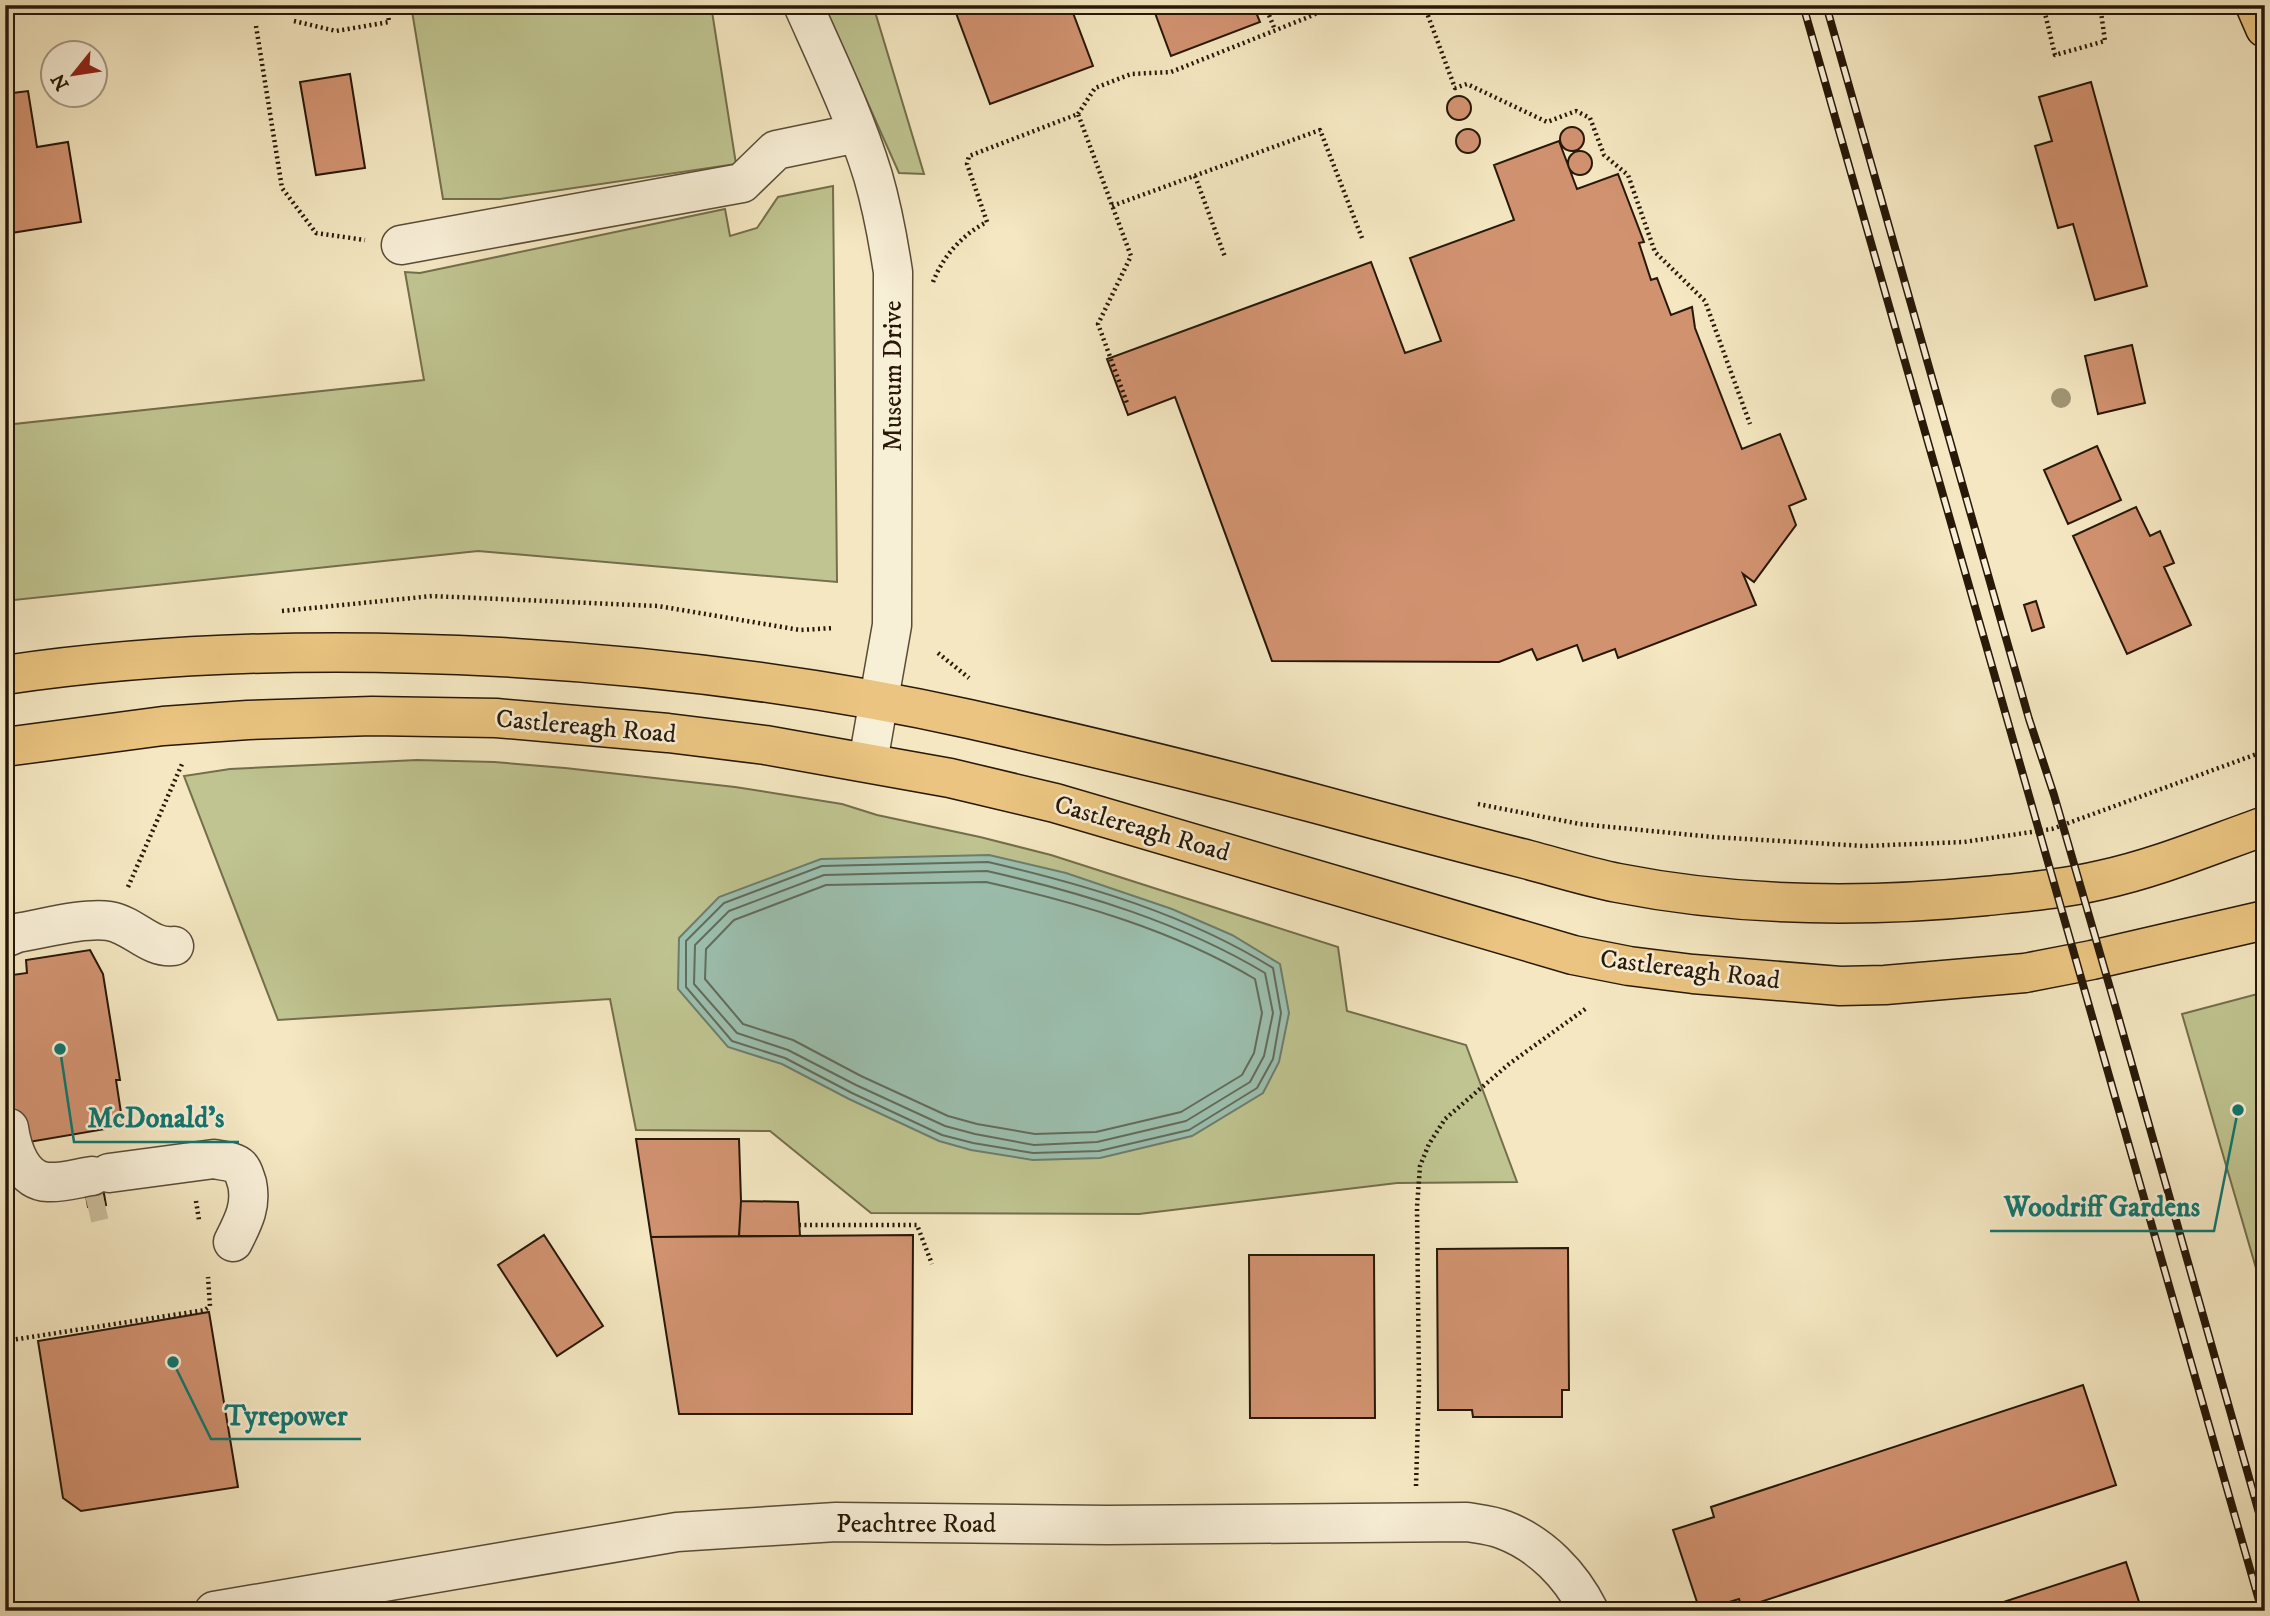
<svg xmlns="http://www.w3.org/2000/svg" width="2270" height="1616" font-family="'IM FELL DW Pica',serif">
<style>
.green{fill:#bfc490;stroke:#736e4c;stroke-width:2}
.water{fill:#9cc0b0;stroke:#6d7d6d;stroke-width:2}
.lines{fill:none;stroke-linecap:round;stroke-linejoin:round}
.shore{stroke:#626c5c;stroke-width:2}
.building{fill:#d19270;stroke:#271808;stroke-width:2}
.minor-tunnel{stroke:#cbbe9c;stroke-width:38;stroke-dasharray:38 19;stroke-linecap:butt}
.minor-casing{stroke:#5a4c36;stroke-width:41}
.major-casing{stroke:#271808;stroke-width:41}
.highway-casing{stroke:#271808;stroke-width:41}
.path{stroke:#271808;stroke-width:4.5;stroke-dasharray:2 3.5;stroke-linecap:butt}
.minor{stroke:#f8efd7;stroke-width:38}
.major{stroke:#eac480;stroke-width:38}
.highway{stroke:#eac480;stroke-width:38}
.rail-casing{stroke:#271808;stroke-width:8}
.rail{stroke:#f8efd7;stroke-width:5;stroke-dasharray:16;stroke-linecap:butt}
.tree{fill:#a09676}
.labels{text-anchor:middle;dominant-baseline:central;stroke-width:5;stroke-linejoin:round;paint-order:stroke}
.street-label{font-size:26px;fill:#271808;stroke:#f8efd7}
.leader{fill:none;stroke:#0f766e;stroke-width:2.5}
.callout-dot{fill:#0f766e;stroke:#f8efd7;stroke-width:2.5}
.callout-label{font-size:28px;text-anchor:middle;font-weight:bold;fill:#0f766e;stroke:#f8efd7;stroke-width:5;stroke-linejoin:round;paint-order:stroke}
</style>
<rect width="100%" height="100%" fill="#f4e7c1"/>
<filter id="stains"><feTurbulence type="fractalNoise" baseFrequency=".00286" numOctaves="4"/><feColorMatrix values="0 0 0 0 .2 0 0 0 0 .09 0 0 0 0 .02 0 0 0 .5 -.17"/></filter>
<radialGradient id="worn" r=".72"><stop offset=".6" stop-color="#630" stop-opacity="0"/><stop offset="1" stop-color="#630" stop-opacity=".3"/></radialGradient>
<path class="green" d="M411,5H711L736,164L500,199H443Z
M824,5H873L924,174L899,173Z
M833,186L837,582L478,551L5,601V425L424,380L405,272L420,273L725,209L730,236L757,228L778,197Z
M417,760L494,762L565,768L735,787L842,804L877,815L980,837L1051,855L1338,947L1347,1011L1466,1045L1517,1182L1397,1183L1139,1214L871,1213L770,1131L636,1130L610,999L278,1020L184,776L230,769Z
M2265,992V1299L2182,1014Z"/>
<path class="water" d="M989,855L1066,873L1172,909L1232,935L1280,964L1289,1013L1279,1062L1263,1093L1192,1136L1100,1158L1033,1160L971,1150L939,1141L849,1099L782,1064L728,1047L678,989L679,938L719,897L821,859Z"/>
<g class="lines">
<path class="shore" d="M988,862C1087,885 1186,914 1273,968L1281,1013L1273,1059L1257,1088L1189,1130L1099,1151L1033,1153L973,1143L942,1135L852,1093L785,1058L732,1041L686,987V941L724,903L822,866Z
M987,871C1083,893 1180,922 1265,973L1273,1013L1264,1056L1250,1082L1186,1121L1097,1142L1034,1145L975,1134L945,1126L856,1085L788,1050L737,1033L694,984L695,945L729,911L824,875Z
M986,882C1079,903 1173,930 1255,979L1262,1013L1254,1053L1242,1075L1181,1112L1096,1132L1035,1134L977,1124L948,1116L861,1076L793,1040L743,1024L705,979L706,949L734,920L826,885Z"/>
</g>
<path class="building" d="M953,5H1070L1093,66L990,104Z
M1152,5H1253L1260,22L1171,56Z
M350,74L365,168L316,175L300,82Z
M2091,82L2147,286L2095,300L2073,224L2058,228L2035,146L2052,141L2039,97Z
M28,91L37,147L68,142L81,222L5,234V94Z
M1447 108a12 12 0 1 1 24 0a12 12 0 1 1-24 0Z
M1560 139a12 12 0 1 1 24 0a12 12 0 1 1-24 0Z
M1456 141a12 12 0 1 1 24 0a12 12 0 1 1-24 0Z
M1559,141L1577,189L1618,174L1644,242L1639,243L1651,280L1657,278L1671,315L1692,307L1695,328L1742,449L1780,434L1806,499L1789,506L1796,525L1754,582L1743,574L1756,605L1618,658L1615,649L1583,661L1577,645L1537,660L1532,649L1499,662L1272,661L1175,397L1128,415L1107,359L1371,262L1405,353L1441,341L1410,258L1514,220L1494,165Z
M1568 163a12 12 0 1 1 24 0a12 12 0 1 1-24 0Z
M2132,345L2145,403L2098,414L2085,356Z
M2097,446L2121,500L2068,524L2044,470Z
M2136,507L2150,536L2160,531L2174,563L2164,567L2191,625L2127,654L2073,536Z
M2036,601L2044,627L2032,631L2024,605Z
M90,950L103,974L120,1080H116L123,1126L29,1142L5,1129V1019L9,1018L5,993V976L27,973L26,960Z
M636,1139H739L741,1201L739,1236L651,1237Z
M103,1188L106,1205L88,1207L85,1190Z
M741,1201L798,1202L800,1236H739Z
M544,1235L603,1326L557,1356L498,1265Z
M913,1235L912,1414H679L651,1237Z
M1568,1248L1569,1390H1562V1417H1473L1472,1410H1438L1437,1249Z
M1249,1255H1374L1375,1418H1250Z
M209,1312L238,1487L81,1511L63,1498L38,1341Z
M2083,1385L2116,1485L1742,1608L1739,1599L1700,1611L1673,1530L1714,1517L1711,1507Z
M2126,1562L2142,1611H1976Z"/>
<g class="lines">
<path class="minor-tunnel" d="M87,1204L104,1200"/>
<g class="minor-casing">
<path id="minor" d="M803,5C828,61 855,117 873,176C882,207 888,239 893,272L892,625L868,762
M401,245L742,183L776,150L858,133
M5,938L17,933C42,929 85,917 109,921C134,925 149,949 174,946
M9,1128C12,1149 22,1181 48,1182C62,1183 78,1178 92,1176
M109,1173L214,1159C222,1161 234,1161 240,1167C244,1171 245,1178 247,1183C252,1206 243,1222 233,1242
M214,1611L677,1532L836,1522L1107,1525L1467,1522C1479,1524 1492,1525 1504,1530C1541,1544 1571,1575 1589,1611"/>
</g>
<g class="major-casing">
<path id="major" d="M5,675C169,651 335,648 500,657C658,666 815,685 969,719C1085,745 1202,773 1317,804C1387,823 1458,842 1529,860C1559,868 1588,877 1618,883C1740,907 1864,908 1986,896C2025,892 2063,889 2101,880C2157,868 2211,845 2265,826
M5,747L163,726L248,720L372,716L496,718L668,733L765,745L950,778L1055,803L1573,955L1629,966L1693,974L1840,986L1885,985L2025,973L2092,960L2265,920"/>
</g>
<g class="highway-casing">
<path id="highway" d="M2255,5L2265,28"/>
</g>
<path class="path" d="M1265,5L1275,30
M1424,5L1455,88L1467,84L1547,122L1576,111L1590,118L1604,155L1628,175L1655,252L1705,301L1750,424
M2043,5L2055,55L2105,41L2100,5
M294,21L336,31L389,22L387,5
M256,26L282,188L316,233L365,240
M1078,114L1095,88L1131,74L1171,72L1311,16L1333,5
M1195,176L1225,257
M1112,206L1320,130L1362,238
M933,282C943,256 963,234 987,222L967,164L969,156L1078,114L1131,256L1098,324L1127,403
M282,611L432,596L658,606L800,630L834,628
M938,653L969,678
M1478,804L1580,824L1713,837L1864,846L1964,842L2052,829L2265,751
M128,887L182,764
M196,1201L199,1220
M799,1225H917L932,1264
M5,1341L205,1310L210,1306L208,1277
M1416,1486L1419,1384L1417,1207L1420,1166L1429,1144L1445,1119L1509,1064L1588,1007"/>
<use href="#minor" class="minor"/>
<use href="#major" class="major"/>
<use href="#highway" class="highway"/>
<g class="rail-casing">
<path id="rail" d="M1803,5L2262,1611
M1826,5L2029,719L2054,795L2117,1012L2265,1534"/>
</g>
<use href="#rail" class="rail"/>
</g>
<circle class="tree" cx="2061" cy="398" r="10"/>
<g class="labels">
<g class="street-label">
<text transform="translate(893 376) rotate(-90)">Museum Drive</text>
<text transform="translate(586 727) rotate(5)">Castlereagh Road</text>
<text transform="translate(1142 829) rotate(16)">Castlereagh Road</text>
<text transform="translate(1690 970) rotate(7)">Castlereagh Road</text>
<text x="916" y="1524">Peachtree Road</text>
</g>
</g>
<path class="leader" d="M60 1049L74 1142H239M2238 1110L2214 1231H1990M173 1362L211 1439H361"/>
<g class="callout-dot">
<circle cx="60" cy="1049" r="7"/>
<circle cx="2238" cy="1110" r="7"/>
<circle cx="173" cy="1362" r="7"/>
</g>
<g class="callout-label">
<text x="156" y="1127">McDonald's</text>
<text x="2102" y="1216">Woodriff Gardens</text>
<text x="286" y="1425">Tyrepower</text>
</g>
<rect width="2270" height="1616" fill="none" stroke="#f4e7c1" stroke-width="28"/>
<rect x="7" y="7" width="2256" height="1602" fill="none" stroke="#271808" stroke-width="3.5"/>
<rect x="14" y="14" width="2242" height="1588" fill="none" stroke="#271808" stroke-width="2"/>
<g transform="translate(74 74) rotate(240)"><circle r="33" fill="#f8efd7" stroke="#a49984" stroke-width="2"/>
<path d="M0-5L12 26L0 18L-12 26Z" fill="#8f2418"/>
<text y="-10" font-size="19" font-weight="bold" text-anchor="middle" fill="#271808">N</text>
</g>
<rect width="100%" height="100%" filter="url(#stains)"/>
<rect width="100%" height="100%" fill="url(#worn)"/>
</svg>
